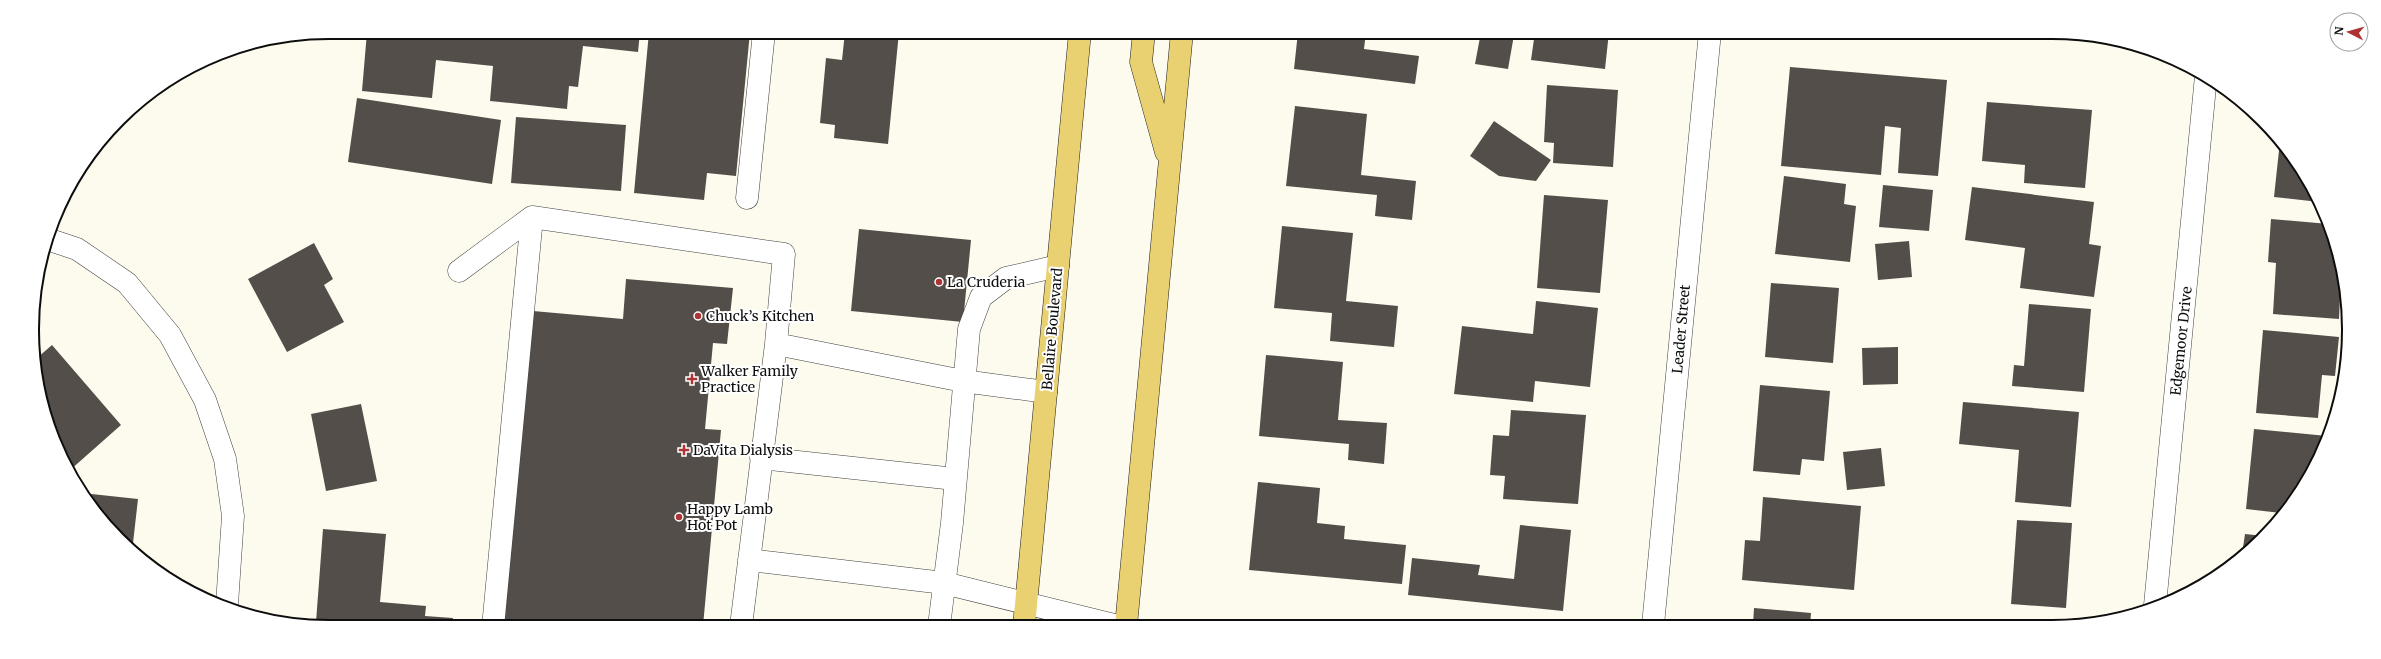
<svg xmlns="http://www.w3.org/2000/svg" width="2381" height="659" font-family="Merriweather,serif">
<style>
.building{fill:#544e4a}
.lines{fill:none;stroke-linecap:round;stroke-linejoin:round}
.minor-casing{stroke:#404040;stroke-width:23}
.major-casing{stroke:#1e1e1e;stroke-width:23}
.minor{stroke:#fff;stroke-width:22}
.major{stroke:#e9d172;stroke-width:22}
.poi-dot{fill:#ad3435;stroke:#fff;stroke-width:1.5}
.labels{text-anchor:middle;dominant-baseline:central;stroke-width:4;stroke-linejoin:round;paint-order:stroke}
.poi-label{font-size:14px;fill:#0d0d0d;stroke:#fff;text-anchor:start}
.street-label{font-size:14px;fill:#0d0d0d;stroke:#fff}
.rim{fill:none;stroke:#0d0d0d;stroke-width:2}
</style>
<rect width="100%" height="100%" fill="#fdfbee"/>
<path class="building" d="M367,32H640L638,52L583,46L578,87L569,86L567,109L490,101L493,66L436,60L432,98L362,91Z
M649,32H750L736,176L707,173L704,200L634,193Z
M845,32H899L888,144L834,138L835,125L820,123L826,58L842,60Z
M1298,32H1366L1364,49L1419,56L1415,84L1294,69Z
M1481,32L1514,35L1508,69L1475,64Z
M1535,32H1609L1605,69L1531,60Z
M1790,67L1947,80L1938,176L1898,173L1901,128L1885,126L1881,175L1781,166Z
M1547,85L1618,90L1613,167L1553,163L1554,143L1544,142Z
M357,98L501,120L492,184L348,162Z
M1987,102L2092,110L2085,188L2024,183L2025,165L1982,161Z
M1295,106L1367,114L1361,175L1416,181L1412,220L1375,216L1377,195L1286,186Z
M516,117L626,125L621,191L511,183Z
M1494,121L1551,160L1536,181L1499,176L1470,156Z
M2280,141L2299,164L2319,202L2274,197Z
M1784,176L1846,184L1844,204L1856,206L1850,262L1775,254Z
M1883,185L1933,190L1929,231L1879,227Z
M1972,187L2094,202L2089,244L2101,246L2094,297L2020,288L2025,248L1965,240Z
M1544,195L1608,200L1600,293L1537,288Z
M2271,219L2329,224L2343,271L2346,298L2340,297L2339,319L2273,314L2276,263L2268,262Z
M1282,226L1353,233L1346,301L1398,306L1394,347L1330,341L1332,313L1274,308Z
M859,229L971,240L963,322L851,311Z
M1909,241L1912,277L1878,280L1875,244Z
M314,243L333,279L324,285L344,322L287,352L248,279Z
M626,279L733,288L727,344L713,343L705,429L721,430L703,626L504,627L533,311L623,319Z
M1771,283L1839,288L1833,363L1765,357Z
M1536,301L1598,308L1590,387L1535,381L1533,402L1454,394L1462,326L1533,334Z
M2029,304L2091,309L2084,392L2012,386L2014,365L2024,366Z
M2263,330L2339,337L2335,376L2322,375L2318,418L2256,413Z
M52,345L121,425L69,471L63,461L42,407L37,358Z
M1898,347V384L1863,385L1862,348Z
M1266,355L1343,362L1338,420L1387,423L1384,464L1348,460L1349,444L1259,436Z
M1760,385L1830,391L1824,461L1802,459L1800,475L1753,471Z
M1963,402L2079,412L2071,507L2015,502L2019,450L1959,444Z
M361,404L377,481L326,491L311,414Z
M1511,410L1586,415L1578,504L1503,499L1505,476L1490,475L1493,435L1509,436Z
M2254,429L2327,436L2318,461L2281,513L2246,509Z
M1881,448L1885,486L1847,490L1843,452Z
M1258,482L1320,488L1317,523L1345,526L1344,539L1406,545L1402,584L1249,570Z
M82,493L138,499L132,552L94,511Z
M1763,497L1861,506L1854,590L1742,580L1745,540L1760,541Z
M2017,520L2072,523L2066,608L2011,604Z
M1520,525L1571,530L1563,611L1408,595L1412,558L1480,565L1478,575L1514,579Z
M323,529L386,534L380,602L426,606L425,616L453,618L452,627H373L316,622Z
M2245,534L2264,536L2242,554Z
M1754,608L1811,613L1810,625H1753Z
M1995,619L2033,624V625H1994Z"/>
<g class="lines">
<g class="minor-casing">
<path id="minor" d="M747,198L764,32
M47,239L77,249L127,283L170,335L205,400L225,459L233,516L227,604
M459,271L532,217L784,254L776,344
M761,458L955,479
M749,560L944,583L1118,626
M2155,605L2206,76
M1653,625L1710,32
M741,626L776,344L963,381L1046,392
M939,626L952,523L969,329L981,297L1006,278L1058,266
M493,627L532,217"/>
</g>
<g class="major-casing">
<path id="major" d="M1144,32L1141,62L1166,152
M1024,626L1080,32
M1126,626L1182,32"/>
</g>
<use href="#minor" class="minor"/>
<use href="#major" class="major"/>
</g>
<g class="poi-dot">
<circle cx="939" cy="282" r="4"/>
<circle cx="698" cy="316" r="4"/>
<path d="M690 373h4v4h4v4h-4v4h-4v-4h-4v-4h4z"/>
<path d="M682 444h4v4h4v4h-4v4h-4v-4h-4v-4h4z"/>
<circle cx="679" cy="517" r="4"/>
</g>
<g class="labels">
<g class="poi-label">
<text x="947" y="282">La Cruderia</text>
<text x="706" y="316">Chuck’s Kitchen</text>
<text x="701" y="371">Walker Family<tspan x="701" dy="16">Practice</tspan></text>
<text x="693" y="450">DaVita Dialysis</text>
<text x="687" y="509">Happy Lamb<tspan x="687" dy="16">Hot Pot</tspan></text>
</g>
<g class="street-label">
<text transform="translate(1052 329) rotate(-85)">Bellaire Boulevard</text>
<text transform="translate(1681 329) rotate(-85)">Leader Street</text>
<text transform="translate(2181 341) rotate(-84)">Edgemoor Drive</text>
</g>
</g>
<path d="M0 0H2381V659H0ZM329 39H2052A290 290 0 0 1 2342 329V330A290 290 0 0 1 2052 620H329A290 290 0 0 1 39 330V329A290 290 0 0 1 329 39Z" fill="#fff" fill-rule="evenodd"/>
<path class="rim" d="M329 39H2052A290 290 0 0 1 2342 329V330A290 290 0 0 1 2052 620H329A290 290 0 0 1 39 330V329A290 290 0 0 1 329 39Z"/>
<g transform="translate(2349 32) rotate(276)"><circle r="19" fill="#ffffff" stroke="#9e9e9e"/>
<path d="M0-3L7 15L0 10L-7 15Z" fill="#ad3435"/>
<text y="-6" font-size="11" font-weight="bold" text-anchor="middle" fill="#0d0d0d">N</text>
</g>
</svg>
